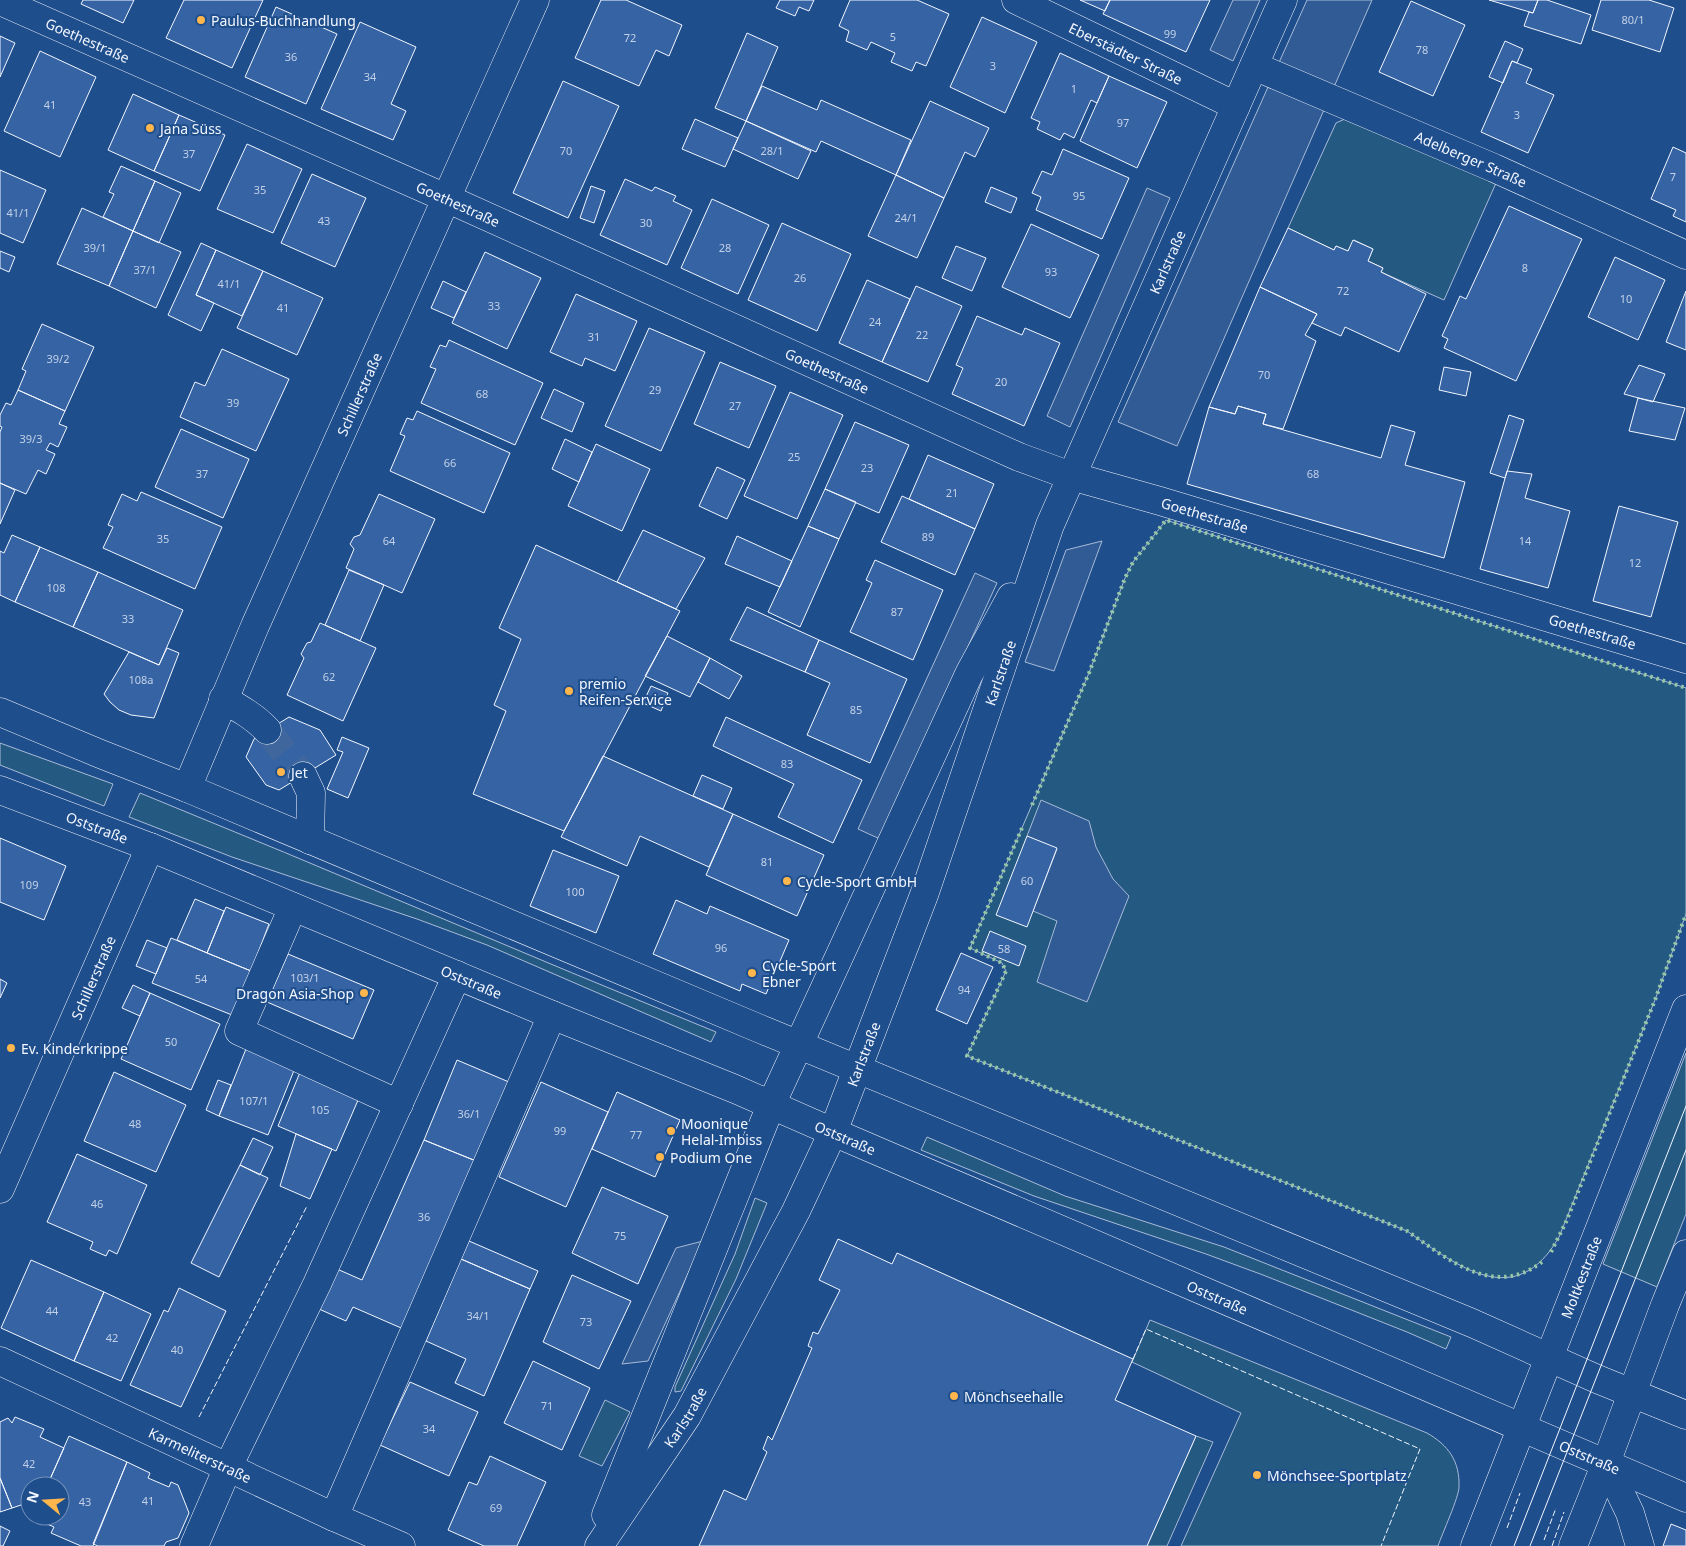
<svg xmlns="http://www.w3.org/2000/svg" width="1686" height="1546" font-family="'Noto Sans',sans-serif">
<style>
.green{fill:#245a82;stroke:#a8bbd7}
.parking{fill:#305b95;stroke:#a8bbd7}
.building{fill:#3563a3;stroke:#f2f6ff}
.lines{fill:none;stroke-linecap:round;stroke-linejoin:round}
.minor-tunnel{stroke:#3f679d;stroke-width:28;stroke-dasharray:28 14;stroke-linecap:butt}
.minor-casing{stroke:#f2f6ff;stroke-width:29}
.major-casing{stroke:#f2f6ff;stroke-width:29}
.minor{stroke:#1f4e8c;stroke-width:28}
.major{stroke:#1f4e8c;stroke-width:28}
.tram{stroke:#f2f6ff;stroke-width:1}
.hedge{stroke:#97c8a6;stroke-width:4;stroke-dasharray:2.5 4;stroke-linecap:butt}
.fence{stroke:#f2f6ff;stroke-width:1;stroke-dasharray:6 2.5;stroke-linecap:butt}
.poi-dot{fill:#ffb74d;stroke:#1f4e8c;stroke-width:2}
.labels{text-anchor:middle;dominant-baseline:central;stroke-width:4;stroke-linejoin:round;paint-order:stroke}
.number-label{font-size:11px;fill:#c3d1e8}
.poi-label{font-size:14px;fill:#f2f6ff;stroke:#1f4e8c;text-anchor:start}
.street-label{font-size:14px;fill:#f2f6ff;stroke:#1f4e8c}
</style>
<rect width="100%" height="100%" fill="#1f4e8c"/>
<path class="green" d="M1347,118L1496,183L1444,300L1381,272L1383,268L1368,261L1373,249L1354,240L1348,251L1336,246L1334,250L1288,228L1336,123Z
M1166,520L1686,688V914L1655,1000L1559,1237C1516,1312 1459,1267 1407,1231L967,1056L1006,971L1002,963L970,948L1089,673L1125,578L1133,562Z
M0,743L113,784L104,806L0,765Z
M140,793C333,871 523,954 716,1032L711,1042L487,945L417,919L232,857L129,817Z
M1686,1053V1214L1657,1287L1603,1264Z
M927,1137L1065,1196L1224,1247L1451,1337L1446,1349L1407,1332L1263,1275L1206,1254L1034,1196L921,1150Z
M755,1198L767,1203L736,1279L681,1391L675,1392V1387L735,1254Z
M1150,1320L1427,1433C1448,1445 1460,1461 1459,1487C1459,1497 1442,1534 1438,1546H1181L1241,1413L1132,1362Z
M605,1400L630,1412L602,1466L579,1456Z
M1196,1436L1213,1442L1167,1546H1147Z"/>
<path class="parking" d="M1233,0H1260L1233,61L1210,50Z
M1307,0H1372L1177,446L1118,422Z
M1147,188L1170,198L1070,427L1047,416Z
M1102,541L1054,671L1025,662L1066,550Z
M975,573L997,583L880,839L858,829Z
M1041,800L1089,821L1096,847L1113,879L1129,896L1087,1002L1037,982L1057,921L1033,911L1057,849L1027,836Z
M703,1241L648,1361L622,1364L676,1248Z"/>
<path class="building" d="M83,0H134L123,23L81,4Z
M184,0H263L232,68L166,38Z
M601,0H626L682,25L669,56L656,50L639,86L575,58Z
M780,0H814L809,11L799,7L795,16L776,8Z
M850,0H917L949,14L926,66L916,62L912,71L891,62L895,53L871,42L867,50L846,41L849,31L839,26Z
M1080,0H1110L1105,11Z
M1110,0H1210L1186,52L1103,14Z
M1489,0H1538L1533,13Z
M1538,0H1547L1591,15L1581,44L1524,26L1529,12L1533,13Z
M1601,0H1649L1674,8L1660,52L1592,30Z
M1411,1L1465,25L1433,96L1379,72Z
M276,7L337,34L306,104L245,77Z
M982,17L1037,42L1005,113L950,87Z
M360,22L416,47L391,104L406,111L393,140L321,109Z
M747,33L778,47L746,121L715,108Z
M0,36L15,43L0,77Z
M1505,41L1523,49L1517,63L1512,61L1503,83L1489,77Z
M40,51L96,77L60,157L4,131Z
M1060,53L1109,76L1097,103L1091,100L1074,138L1064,133L1060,140L1037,129L1040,122L1031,118Z
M1512,61L1532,69L1526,83L1554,95L1528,153L1481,132Z
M1109,76L1167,102L1137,168L1080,141Z
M563,81L619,106L568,218L513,193Z
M762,86L817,110L821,100L911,140L896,175L821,141L816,152L746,121Z
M133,94L179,115L154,171L108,150Z
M930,101L989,128L975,157L965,152L944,198L896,175Z
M179,115L225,135L200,191L154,171Z
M695,119L738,138L725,167L682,149Z
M746,121L811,151L798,179L733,149Z
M247,144L302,169L273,233L217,209Z
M1673,147L1686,153V222L1673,216L1676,210L1651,199Z
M1063,149L1129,178L1102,239L1036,210L1041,197L1032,193L1042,171L1052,175Z
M121,166L155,181L133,231L103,217L114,194L109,192Z
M0,170L46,190L23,243L0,233Z
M312,174L366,198L335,267L281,243Z
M896,175L944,198L917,258L868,236Z
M625,179L652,191L655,187L676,196L673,201L692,210L667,265L600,235Z
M155,181L181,193L159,243L133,231Z
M591,186L605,191L594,223L580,218Z
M991,187L1017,198L1011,213L985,202Z
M712,199L769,225L738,294L681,268Z
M1509,206L1582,239L1516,381L1444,348L1448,339L1442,336L1460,296L1466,299Z
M82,208L133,231L109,286L57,264Z
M782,223L851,254L817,331L748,300Z
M1031,224L1099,255L1070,318L1002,287Z
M1288,228L1334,250L1336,246L1348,251L1353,240L1373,249L1368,261L1383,268L1381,272L1426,294L1399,352L1345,327L1341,336L1312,323L1317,314L1260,287Z
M133,231L181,252L156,308L109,286Z
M201,243L216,250L196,295L214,303L201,331L168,315Z
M956,246L986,258L972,291L942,278Z
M216,250L263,271L242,316L196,295Z
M0,251L15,257L9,272L0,268Z
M485,252L541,278L507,349L452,323Z
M1615,257L1665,280L1638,340L1588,317Z
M263,271L323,298L297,355L237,328Z
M867,280L910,299L882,362L839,343Z
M443,281L466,292L454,318L431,308Z
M916,286L962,306L928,382L882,362Z
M1260,287L1317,314L1305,335L1316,341L1283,429L1263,424L1266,414L1238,406L1235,414L1209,407Z
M1686,291V350L1666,342Z
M576,294L637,321L615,371L585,358L582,366L550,352Z
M977,316L1022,335L1025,328L1060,343L1024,426L952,394L963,368L956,365Z
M42,324L94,347L65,411L18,390L26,371L22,369Z
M649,328L705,352L661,451L605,426Z
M449,340L543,383L515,445L421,403L436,369L430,367L440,345L446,347Z
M222,349L289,379L256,451L180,417L195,382L205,386Z
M720,362L776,386L749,448L694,424Z
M1639,365L1665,374L1653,402L1624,394Z
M1444,367L1471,372L1466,396L1439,390Z
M554,389L584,403L572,432L541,418Z
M18,390L65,411L59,424L67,427L58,447L50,443L46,450L55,454L46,474L38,470L26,494L0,483V432L2,427L0,426V415L6,403L11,405Z
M790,392L843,415L797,519L744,496Z
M1638,398L1685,408L1675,440L1629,431Z
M1238,406L1266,414L1263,424L1381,458L1391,425L1415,432L1405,465L1465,482L1444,558L1187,484L1209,407L1235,414Z
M417,411L510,453L484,513L390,471L405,436L400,434L407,418L413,420Z
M1509,415L1524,420L1505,478L1490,473Z
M855,422L909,445L879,513L825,489Z
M181,429L249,459L223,518L155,487Z
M565,439L592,452L579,482L552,469Z
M596,444L650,469L622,531L568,506Z
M928,455L994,484L975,529L909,499Z
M717,467L745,480L727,519L699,506Z
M1507,471L1532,474L1525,498L1570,511L1548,588L1480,569Z
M0,483L15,490L0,524Z
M825,489L856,502L839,539L808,526Z
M141,492L222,527L195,589L103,548L113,527L108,525L122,494L137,501Z
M379,494L435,519L402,593L346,568L354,549L350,544L354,537L360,535Z
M902,496L975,529L955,575L881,542Z
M1619,506L1678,522L1651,617L1593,601Z
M808,526L839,539L800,627L768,612Z
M643,530L705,558L676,609L617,582Z
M12,535L40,547L15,602L0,595V551L4,553Z
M737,536L792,561L780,587L725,564Z
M536,545L680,611L564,831L473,794L506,711L494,705L521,639L499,628Z
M40,547L98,572L73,627L15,602Z
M875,560L943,590L913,660L850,632L872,583L866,580Z
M349,570L384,585L360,641L325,625Z
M98,572L183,610L159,665L73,627Z
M747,607L819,640L805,672L730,640Z
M320,623L376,648L343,721L287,695L304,658L301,654L307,643L311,642Z
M667,636L710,658L690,697L645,676Z
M819,640L907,679L870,763L807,735L830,683L805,672Z
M167,648L179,653L154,718L131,715L119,710L110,702L104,694L129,652L159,665Z
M710,658L742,676L729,699L698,682Z
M651,686L668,693L661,711L643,703Z
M289,717L320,730L336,755L279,790L266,785L246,757L254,739Z
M726,717L862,780L833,843L778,817L794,784L713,746Z
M342,737L369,748L348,798L327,789L343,752L337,750Z
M603,756L733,814L709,867L640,836L627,866L561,837Z
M702,775L732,788L723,809L693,796Z
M733,814L824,855L797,916L706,875Z
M1027,836L1057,848L1027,927L996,915Z
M0,838L66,866L44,920L0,902Z
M553,850L619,876L596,933L530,906Z
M195,899L224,911L207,953L177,940Z
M676,900L707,914L710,906L789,940L766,994L742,984L740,991L653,954Z
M226,907L269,924L251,971L207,953Z
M990,931L1026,946L1019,966L982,951Z
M171,938L251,971L232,1015L152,983Z
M147,940L167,948L156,974L136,966Z
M961,953L993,967L967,1024L936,1010Z
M288,954L374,990L353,1039L267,1002Z
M0,979L7,983L0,998Z
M133,985L150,993L140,1016L122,1008Z
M150,993L220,1024L191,1090L121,1059Z
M248,1044L297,1063L268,1135L219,1116Z
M457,1060L516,1085L481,1163L424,1140Z
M303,1065L362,1091L336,1151L278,1126Z
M114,1072L186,1105L156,1172L84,1141Z
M218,1080L231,1085L219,1116L206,1110Z
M541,1082L608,1112L566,1207L499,1177Z
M617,1092L680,1120L655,1177L592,1149Z
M296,1134L332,1149L310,1199L280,1186Z
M253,1138L273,1147L260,1175L240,1165Z
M424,1140L481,1163L408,1331L353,1307L346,1321L319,1309L337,1269L362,1280Z
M77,1154L147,1185L117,1254L109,1250L106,1256L90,1249L93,1242L47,1222Z
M240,1165L268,1178L219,1277L191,1263Z
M602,1187L668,1216L638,1284L572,1253Z
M838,1239L892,1264L897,1253L1133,1359L1115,1400L1196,1436L1147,1546H699L724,1490L746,1500L767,1452L763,1449L768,1436L772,1440L812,1348L808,1346L813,1332L818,1334L840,1290L819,1280Z
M469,1241L538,1271L530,1289L461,1259Z
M461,1259L530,1289L484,1396L455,1383L466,1359L426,1341Z
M31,1260L104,1292L74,1361L1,1328Z
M572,1275L631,1301L599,1369L543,1342Z
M179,1288L226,1311L181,1407L130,1385L164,1310L168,1312Z
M104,1292L151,1314L121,1381L74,1361Z
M533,1361L590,1388L562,1450L504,1423Z
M410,1382L478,1412L449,1476L380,1445Z
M15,1417L44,1429L40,1437L64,1448L47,1486H30V1502L12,1508L0,1478V1422L8,1418L12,1423Z
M69,1436L127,1462L93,1546H81L51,1533L54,1527L33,1518L34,1516H60V1486H47Z
M490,1456L546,1482L517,1546H484L448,1530L469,1482L477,1485Z
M127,1462L150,1473L148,1478L169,1487L171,1482L178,1485L189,1513L178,1538L166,1542L164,1546H98L93,1544Z
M0,1478L12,1508L0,1512Z
M1671,1524L1686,1530V1546H1663Z
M0,1526L10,1531L3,1546H0Z"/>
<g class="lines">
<path class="minor-tunnel" d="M267,730L303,776"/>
<g class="minor-casing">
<g id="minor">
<path id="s1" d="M1016,0L1236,106"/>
<path id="s2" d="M0,1L446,198L1019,457L1071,476L1160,501L1686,659"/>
<path id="s3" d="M1254,66L1494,168L1686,255"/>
<path d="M223,699C239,708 255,717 267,730"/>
<path d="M303,776L311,793L310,840"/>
<path id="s4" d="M187,788L255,626L535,0"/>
<path d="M293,907L239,1031L399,1104"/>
<path id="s5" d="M0,1189L150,847"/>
<path id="s6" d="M0,1361L334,1517L401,1546"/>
<path d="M1606,1463L1630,1513L1640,1546"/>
<path d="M606,1515L771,1105L969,674L1011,597"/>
<path d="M334,1517L552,1015"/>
<path d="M194,1546L228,1467L317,1284L457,975"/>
<path id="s7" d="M599,1546L687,1416L796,1211L833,1132L924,895L1050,525L1283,0"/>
<path id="s8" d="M1475,1546L1686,1009"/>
<path d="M1573,1546L1606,1463L1665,1305L1686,1254"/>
</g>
</g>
<g class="major-casing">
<g id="major">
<path d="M0,712L98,753L187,788L758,1028L1472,1323L1597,1379L1686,1415"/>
<path id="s9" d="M0,790L150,847L552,1015L735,1089L833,1132L1686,1498"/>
</g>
</g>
<use href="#minor" class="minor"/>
<use href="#major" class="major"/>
<path class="tram" d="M1514,1546L1686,1106
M1530,1546L1686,1150"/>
<path class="hedge" d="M1032,805L1089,673L1125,578L1133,562L1166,520L1686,688
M1022,828L970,948L1002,963L1006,971L967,1056L1407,1231C1448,1259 1493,1299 1542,1262
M1551,1252L1566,1222L1655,1000L1686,914"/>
<path class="fence" d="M1133,1359L1146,1329L1420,1449L1381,1546
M199,1417L307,1206
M1507,1528L1520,1493
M1544,1540L1556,1508
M1552,1546L1564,1512"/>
</g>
<g class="poi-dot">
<circle cx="201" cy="20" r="5"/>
<circle cx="150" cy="128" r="5"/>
<circle cx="569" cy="691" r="5"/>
<circle cx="281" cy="772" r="5"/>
<circle cx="787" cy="881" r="5"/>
<circle cx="752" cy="973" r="5"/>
<circle cx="364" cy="993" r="5"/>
<circle cx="11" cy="1048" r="5"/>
<circle cx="671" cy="1131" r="5"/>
<circle cx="660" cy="1157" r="5"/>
<circle cx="954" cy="1396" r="5"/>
<circle cx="1257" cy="1475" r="5"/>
</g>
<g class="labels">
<g class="number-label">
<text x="1633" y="19">80/1</text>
<text x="1170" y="33">99</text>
<text x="893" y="36">5</text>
<text x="630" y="37">72</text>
<text x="1422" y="49">78</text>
<text x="291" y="56">36</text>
<text x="993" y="65">3</text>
<text x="370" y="76">34</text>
<text x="1074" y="88">1</text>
<text x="50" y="104">41</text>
<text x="1517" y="114">3</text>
<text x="1123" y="122">97</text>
<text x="566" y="150">70</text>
<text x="772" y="150">28/1</text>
<text x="189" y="153">37</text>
<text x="1673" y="176">7</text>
<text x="260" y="189">35</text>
<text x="1079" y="195">95</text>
<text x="18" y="212">41/1</text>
<text x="906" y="217">24/1</text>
<text x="324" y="220">43</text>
<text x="646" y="222">30</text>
<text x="95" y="247">39/1</text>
<text x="725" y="247">28</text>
<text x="1525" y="267">8</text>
<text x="145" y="269">37/1</text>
<text x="1051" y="271">93</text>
<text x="800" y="277">26</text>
<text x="229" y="283">41/1</text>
<text x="1343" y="290">72</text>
<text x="1626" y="298">10</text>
<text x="494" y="305">33</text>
<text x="283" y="307">41</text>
<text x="875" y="321">24</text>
<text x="922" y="334">22</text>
<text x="594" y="336">31</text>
<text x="58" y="358">39/2</text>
<text x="1264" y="374">70</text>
<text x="1001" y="381">20</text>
<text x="655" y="389">29</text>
<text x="482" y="393">68</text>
<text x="233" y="402">39</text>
<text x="735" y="405">27</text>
<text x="31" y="438">39/3</text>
<text x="794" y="456">25</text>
<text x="450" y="462">66</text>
<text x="867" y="467">23</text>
<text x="202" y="473">37</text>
<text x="1313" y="473">68</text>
<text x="952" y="492">21</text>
<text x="928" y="536">89</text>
<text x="163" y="538">35</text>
<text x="389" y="540">64</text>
<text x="1525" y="540">14</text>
<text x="1635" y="562">12</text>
<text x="56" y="587">108</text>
<text x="897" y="611">87</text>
<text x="128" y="618">33</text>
<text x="329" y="676">62</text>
<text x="141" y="679">108a</text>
<text x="856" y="709">85</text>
<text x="787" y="763">83</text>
<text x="767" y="861">81</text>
<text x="1027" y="880">60</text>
<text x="29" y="884">109</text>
<text x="575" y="891">100</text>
<text x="721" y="947">96</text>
<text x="1004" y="948">58</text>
<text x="305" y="977">103/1</text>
<text x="201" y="978">54</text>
<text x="964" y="989">94</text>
<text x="171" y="1041">50</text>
<text x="254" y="1100">107/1</text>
<text x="320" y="1109">105</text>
<text x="469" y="1113">36/1</text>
<text x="135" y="1123">48</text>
<text x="560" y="1130">99</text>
<text x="636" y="1134">77</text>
<text x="97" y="1203">46</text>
<text x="424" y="1216">36</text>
<text x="620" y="1235">75</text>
<text x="52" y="1310">44</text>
<text x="478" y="1315">34/1</text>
<text x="586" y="1321">73</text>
<text x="112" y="1337">42</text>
<text x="177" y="1349">40</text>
<text x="547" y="1405">71</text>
<text x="429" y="1428">34</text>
<text x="29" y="1463">42</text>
<text x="148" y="1500">41</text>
<text x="85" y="1501">43</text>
<text x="496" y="1507">69</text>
</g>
<g class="poi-label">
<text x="211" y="20">Paulus-Buchhandlung</text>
<text x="160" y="128">Jana Süss</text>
<text x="579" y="683">premio<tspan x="579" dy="16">Reifen-Service</tspan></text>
<text x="291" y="772">Jet</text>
<text x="797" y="881">Cycle-Sport GmbH</text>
<text x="762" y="965">Cycle-Sport<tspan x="762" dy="16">Ebner</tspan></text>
<text x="354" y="993" text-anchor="end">Dragon Asia-Shop</text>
<text x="21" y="1048">Ev. Kinderkrippe</text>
<text x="681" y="1123">Moonique<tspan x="681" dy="16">Helal-Imbiss</tspan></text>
<text x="670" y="1157">Podium One</text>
<text x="964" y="1396">Mönchseehalle</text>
<text x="1267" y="1475">Mönchsee-Sportplatz</text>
</g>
<g class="street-label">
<text stroke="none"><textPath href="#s2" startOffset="96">Goethestraße</textPath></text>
<text stroke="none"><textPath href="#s1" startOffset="122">Eberstädter Straße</textPath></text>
<text stroke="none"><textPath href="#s3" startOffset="236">Adelberger Straße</textPath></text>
<text stroke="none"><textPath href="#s2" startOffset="501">Goethestraße</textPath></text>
<text stroke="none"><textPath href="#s7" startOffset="1409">Karlstraße</textPath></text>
<text stroke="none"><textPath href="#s2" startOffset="906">Goethestraße</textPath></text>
<text stroke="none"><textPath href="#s4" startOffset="430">Schillerstraße</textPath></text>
<text stroke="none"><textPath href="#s2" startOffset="1311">Goethestraße</textPath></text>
<text stroke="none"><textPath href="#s2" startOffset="1716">Goethestraße</textPath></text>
<text stroke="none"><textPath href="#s7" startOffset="965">Karlstraße</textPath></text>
<text stroke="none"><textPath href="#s9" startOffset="104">Oststraße</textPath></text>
<text stroke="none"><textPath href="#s5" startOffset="231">Schillerstraße</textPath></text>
<text stroke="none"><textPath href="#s9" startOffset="509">Oststraße</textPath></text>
<text stroke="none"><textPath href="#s7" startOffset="560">Karlstraße</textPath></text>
<text stroke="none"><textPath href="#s9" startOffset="914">Oststraße</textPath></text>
<text stroke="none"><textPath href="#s8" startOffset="289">Moltkestraße</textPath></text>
<text stroke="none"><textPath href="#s9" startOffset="1319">Oststraße</textPath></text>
<text stroke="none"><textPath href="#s7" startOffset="155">Karlstraße</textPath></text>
<text stroke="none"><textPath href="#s6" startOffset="221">Karmeliterstraße</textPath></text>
<text stroke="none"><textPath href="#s9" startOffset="1724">Oststraße</textPath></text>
</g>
</g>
<g transform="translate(45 1501) rotate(288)"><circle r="24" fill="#1f4e8c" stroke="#7391ba"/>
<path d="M0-4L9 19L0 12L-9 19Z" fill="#ffb74d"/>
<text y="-8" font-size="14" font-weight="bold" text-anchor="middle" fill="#f2f6ff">N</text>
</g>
</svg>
